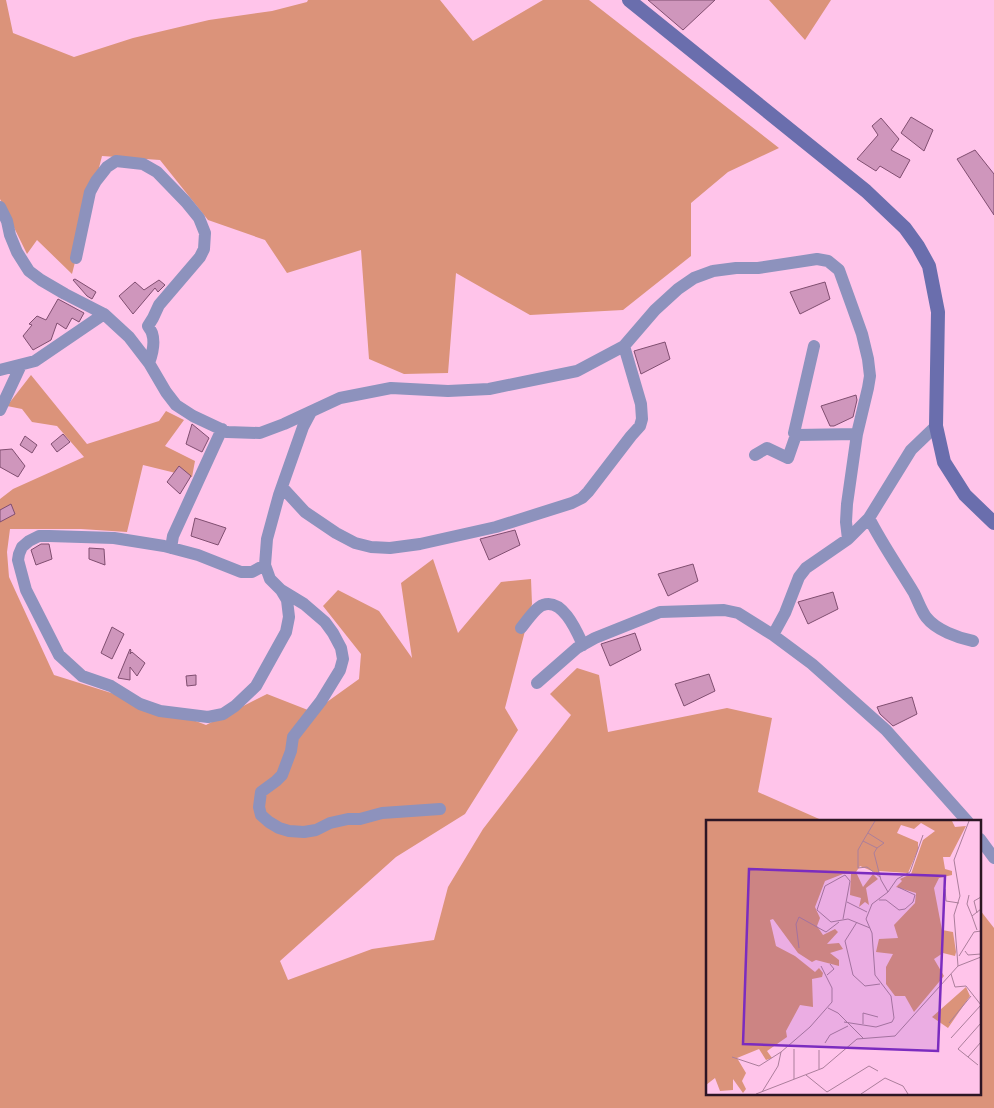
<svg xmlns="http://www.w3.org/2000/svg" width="994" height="1108" font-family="'Varela Round',sans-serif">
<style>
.green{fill:#db937a}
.building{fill:#cf96bc;stroke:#804e70}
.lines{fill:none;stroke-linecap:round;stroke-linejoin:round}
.minor{stroke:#8d92bd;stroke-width:12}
.secondary{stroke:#6a6ead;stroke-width:14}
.inset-road{fill:none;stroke:#ab7e9b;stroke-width:1}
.view{fill:#7b2cbf;fill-opacity:0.15;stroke:#7b2cbf;stroke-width:2.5}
.inset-edge{fill:none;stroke:#2c1625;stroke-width:2.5}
</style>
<rect width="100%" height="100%" fill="#ffc4ea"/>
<path class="green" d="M0,0H6L13,33L74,57L133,38L209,20L272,11L307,2L308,0H440L473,41L543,0H589L779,148L728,172L691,203V256L623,310L530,315L456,273L448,373L404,374L369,359L361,250L287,273L265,240L208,220L160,160L102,156L72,274L37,240L27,254L0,199Z
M769,0H831L805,40Z
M31,375L87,444L159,421L166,411L184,420L165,446L195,461L192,477L143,465L127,532L81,529H10L7,552L9,577L54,675L175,713L206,725L267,694L313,712L359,679L361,654L323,606L338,590L379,611L412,658L401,583L433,559L458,633L501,582L531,579L532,604L505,708L518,730L465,814L396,857L280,961L288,980L372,949L434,940L448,887L483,829L571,715L550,694L577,668L599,675L608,732L727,708L772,718L758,792L826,822H708V1094H980V910L994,928V1108H0V499L13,489L84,457L57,426L32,422L22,409L7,406Z"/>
<path class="building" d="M648,0H715L683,30Z
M911,117L933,130L924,151L901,133Z
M881,118L899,139L891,150L910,160L900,178L880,166L876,171L857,159L878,135L872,126Z
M975,150L994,174V215L957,159Z
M75,279L96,292L92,299L87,296L73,280Z
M159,280L165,285L158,292L155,288L133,314L119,296L135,282L144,290Z
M825,282L830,299L800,314L790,292Z
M58,299L84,313L79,322L72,318L66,329L57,323L51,340L33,350L23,336L32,325L29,324L37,316L46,320Z
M665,342L670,359L641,374L634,351Z
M856,395L857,400L853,417L834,426H830L821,406Z
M192,424L209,438L202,452L186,444Z
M63,434L70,442L57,452L51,444Z
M25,436L37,445L32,453L20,445Z
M12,449L25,466L18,477L0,467V450Z
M179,466L191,476L180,494L167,482Z
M11,504L15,514L0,522V510Z
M195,518L226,528L218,545L191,536Z
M515,530L520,545L489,560L480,539Z
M41,544H49L52,559L36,565L31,550Z
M89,548L104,549L105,565L89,559Z
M693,564L698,581L668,596L658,574Z
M833,592L838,609L808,624L798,602Z
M112,627L124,634L112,659L101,653Z
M635,633L641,650L610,666L601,644Z
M130,649L131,650L130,654L132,652L145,663L137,676L130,667V680L118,678Z
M709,674L715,691L684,706L675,684Z
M196,675V685L187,686L186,676Z
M912,697L917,714L893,726L880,714L877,707Z"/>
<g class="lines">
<path class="minor" d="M0,207L7,221L10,235L17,252L29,271L41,280L65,294L104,314
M76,258L90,192L96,181L107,167L116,161L143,164L157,172L186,202L199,218L205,233L204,249L200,257L159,305L153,318L148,326C149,328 151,330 152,333C155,342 152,355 149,363
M814,346L794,433L796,435L857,434
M0,370L35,361L104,314L129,337L149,363L166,392L176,405L193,416L227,432L260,433L284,424L340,398L391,388L448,391L489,389L577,371L624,346L655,310L678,289L694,278L713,271L736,268H758L817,259L828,261L839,270L852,306L862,334L868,359L870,376L868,388L857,434L847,504L846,522L848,539
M0,410L21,365
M755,455L767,448L788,458L796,435
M282,487L305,512L336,533L355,543L371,547L390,548L420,544L496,527L572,503L582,498L588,492L631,436L640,426L642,419L641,404L624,346
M869,518C882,544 899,568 914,593C918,601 921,610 926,617C936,630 958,638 973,641
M171,548L173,536L222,429
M265,565L252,572H241L198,555L164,546L114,538L49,536H39L29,541L22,547L19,554L18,560L26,590L59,655L82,676L111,686L140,704L160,711L208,717L223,714L235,706L256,686L286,632L289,617L287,600L281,590L270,579L265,565L267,539L279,495L303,427L311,412
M281,590L304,604L325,622L333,633L341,648L343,659L340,670L321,701L293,737L291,751L282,775L276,781L261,792L259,807L261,815L269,822L279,828L289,831L304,832L316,830L330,823L348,819H360L382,813L440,809
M521,628C526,622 536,607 543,605C563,598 577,632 583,645
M773,635L785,613L799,577L806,568L848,539L869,518L911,450L936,426
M537,683L577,648L595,638L660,612L724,610L738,613L773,635L812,664L886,730L968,822
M980,839L994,858"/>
<path class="secondary" d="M629,0L866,191L905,228L918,246L929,266L938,312L936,426L944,462L965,495L994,523"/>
</g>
<g transform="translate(706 820)">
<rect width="275" height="275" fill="#ffc4ea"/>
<path d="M0,1H246L249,7L260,6L244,37H237L239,49L246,51V55L233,58L228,68L236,110L247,112L250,132L249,136L237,133L228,139L238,156L208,192L199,176H189L180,164V147L187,134L170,132L173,119L192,118L188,105L209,83L210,73L190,67L196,61L194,59L205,54L217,20L229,11L215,3L208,9L195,5L191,13L212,22V30L202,53L173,51V54L154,46L150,52L157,67L167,54L172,59L160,68L163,85L159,82L153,87L155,78L144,75L145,54H137L119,61L109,87L114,98L111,106L117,115L129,109L132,112L121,124L133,123L137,129L124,133L133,140V146L110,140L106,142L92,133L67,99L64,100L70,126L89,136L109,152L113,148L117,153L116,157L106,159L107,187L94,185L80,211L81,217L61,231L66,238L60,240L53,229L31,238L40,253L36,261L40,269L37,273L27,259V270L14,271L9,258L0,265ZM260,167L264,176L242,208L226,197Z" fill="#db937a"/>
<path class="inset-road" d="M162,13L178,23L171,28M157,21L152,30V48L161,47L174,57M239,69L240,81L253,83M182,72L191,59L204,52L217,15M263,75L261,84L266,96M173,80H180L193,90L199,89L207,82L209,75L192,67M141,82L161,92M271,93L268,81L275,77M137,99L144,61L139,55L119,66L111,90L125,102L142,99L164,108M151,102L139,121L147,155L159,166L174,164M271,110L266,96L275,89M93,128L90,104L93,97L120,112L133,102M259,131L262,135L275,134M253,136L268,112L275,111M252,146L248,95L254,76L248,40L263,1M245,154L249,167L260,166L275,185M121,155L128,149L124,144M122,188L132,193L157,218M138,202L170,207L186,202L188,198L185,176L169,155L166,113L160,99L166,84L182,72L175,60L168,33L171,28L157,21L169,1M243,203L265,176M157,204V193L172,197M245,218L275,185M119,223L124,215L142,206M88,229V259M113,230V249M26,237L53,246L75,232M262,237L275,222M272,245L252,229L275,203M100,255L121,272L163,246L172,251M56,272L72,246L75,232L104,207L126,182V168L115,146M50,274L117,248L151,219L189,216L252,146L275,137M155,274L179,258L197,266L202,274"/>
<path class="view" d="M43,49L239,56L232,231L37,224Z"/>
<rect width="275" height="275" class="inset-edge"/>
</g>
</svg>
